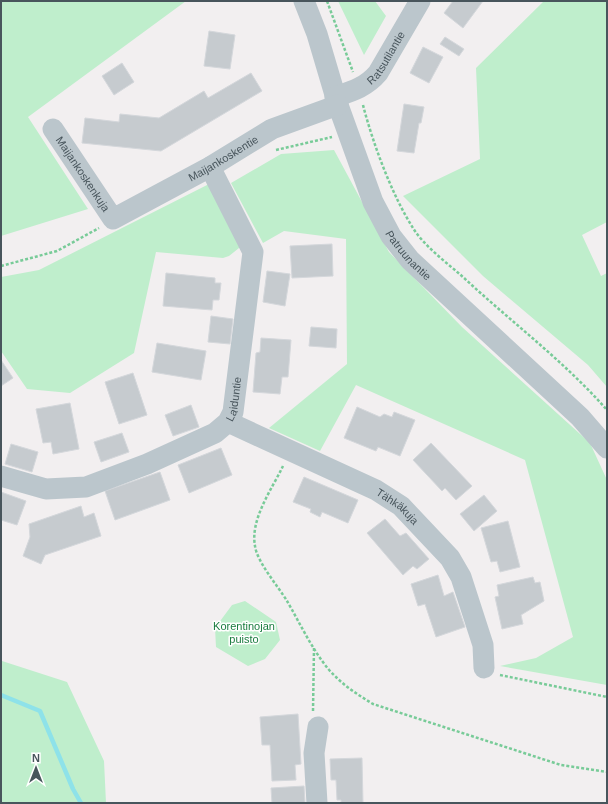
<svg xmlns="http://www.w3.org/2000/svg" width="608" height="804" font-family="Helvetica,sans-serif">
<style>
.green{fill:#bfeecc}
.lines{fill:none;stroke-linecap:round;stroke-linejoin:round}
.stream{stroke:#8ee2e9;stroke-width:4.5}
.building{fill:#c6cbcf;stroke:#d4d7db}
.path{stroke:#78cb98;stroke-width:2.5;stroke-dasharray:3 2;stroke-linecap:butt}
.minor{stroke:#bbc6cc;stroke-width:21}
.labels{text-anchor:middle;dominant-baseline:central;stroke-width:3;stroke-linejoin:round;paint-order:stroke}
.street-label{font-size:11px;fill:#48555c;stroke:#fff}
.park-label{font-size:11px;fill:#1a7c3f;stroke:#fff}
</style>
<rect width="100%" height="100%" fill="#f2eff0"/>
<path class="green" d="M1,1H186L28,117L88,209L1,236Z
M338,1H375L386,16L364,55Z
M544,1H607V222L582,235L601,276L607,273V387L588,365L483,276L403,196L480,159L476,68Z
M334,150L389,252L462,327L590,443L607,480V685L500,666L536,658L573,637L525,460L356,385L320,451L269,428L347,364L346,239L284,231L263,243L231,183L281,154Z
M211,183L244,244L229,256L223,258L156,252L134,353L70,393L27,389L1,351V277L39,270Z
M245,601L276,622L280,640L265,659L248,666L216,647L215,628L232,605Z
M2,661L67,682L104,761L106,803H1Z"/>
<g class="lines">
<path class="stream" d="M1,695L40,711L73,789L81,803"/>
</g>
<path class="building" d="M453,1H483L463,28L444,13Z
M209,31L235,35L230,69L204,66Z
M445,37L464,49L459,56L440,44Z
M423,47L443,57L429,83L410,73Z
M122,63L134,82L114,95L102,76Z
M251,73L262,91L161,151L82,143L85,118L119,122L120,114L159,118L204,91L208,98Z
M404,104L424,107L421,123H419L414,153L397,151Z
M332,244L333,276L292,278L290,246Z
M267,271L290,274L285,306L263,302Z
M166,273L215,278V283H221L219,300H213L212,310L163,306Z
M211,316L233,319L230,344L208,342Z
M311,327L337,329L336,348L309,346Z
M261,338L291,340L288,377H282L280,394L253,392L256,353L260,352Z
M157,343L206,351L201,380L152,372Z
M1,360L13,378L1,386Z
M133,373L147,415L119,424L105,382Z
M70,403L79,449L53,454L51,442L43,443L36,409Z
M191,405L199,427L173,436L165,415Z
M357,407L380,417L384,414L392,417L394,412L415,420L400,456L378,447L376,451L344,438Z
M122,433L129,452L101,462L94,442Z
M431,443L472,486L456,500L445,488L442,491L413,460Z
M11,444L38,452L32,472L5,464Z
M221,448L232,475L189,493L178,465Z
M160,472L170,500L115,520L105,491Z
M304,477L358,500L348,523L322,512L320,517L310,512L311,509L293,502Z
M1,492L26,501L17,525L1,520Z
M484,495L497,511L474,531L460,514Z
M81,506L84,517L94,513L101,536L45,555L41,564L23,556L30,537L29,524Z
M385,519L400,536L406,533L429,559L417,569L413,566L403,575L367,533Z
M508,521L520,567L500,572L497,561L491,562L481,528Z
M438,575L444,596L453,592L465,627L436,637L425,604L418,606L411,584Z
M533,577L535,583L540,582L544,601L521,615L523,624L502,629L495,597L499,596L497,585Z
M298,714L301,764L295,765L296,780L272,781L270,745H262L260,717Z
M362,758L363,803H341V800H337L336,780H331L330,759Z
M304,786L305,803H272L271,788Z"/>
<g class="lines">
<path class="path" d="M327,1L353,72
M363,105C373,144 392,195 413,228C425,247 446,262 463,277C510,321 564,361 607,410
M276,150L332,137
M1,266L57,251L99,228
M283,466C272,489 250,519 255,546C257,562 278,586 287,601C300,623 317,660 336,677C347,688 360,696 373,704L561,765L607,772
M500,675L607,697
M313,711L314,648"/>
<g class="minor">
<path id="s1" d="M304,1L317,34L338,105L373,202L391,236L410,260L580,417L607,448"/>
<path id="s2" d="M335,97C353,91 366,87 378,73L420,1"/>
<path id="s3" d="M53,129L113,219L210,167L272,129L338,105"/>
<path id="s4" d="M228,422L376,490L401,506L450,558L461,577L483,645L484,668"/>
<path id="s5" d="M1,476L46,489L86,487L147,464L215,433L228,422L233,412L253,252L210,167"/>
<path d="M317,803L314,753L318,727"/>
</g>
</g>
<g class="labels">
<g class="street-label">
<text stroke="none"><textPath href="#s2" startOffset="67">Ratsutilantie</textPath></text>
<text stroke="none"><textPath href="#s3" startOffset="234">Maijankoskentie</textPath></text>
<text stroke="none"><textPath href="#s3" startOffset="54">Maijankoskenkuja</textPath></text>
<text stroke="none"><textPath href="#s1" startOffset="277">Patruunantie</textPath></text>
<text stroke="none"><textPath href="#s5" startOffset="268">Laiduntie</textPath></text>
<text stroke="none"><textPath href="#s4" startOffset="190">Tähkäkuja</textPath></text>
</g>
<g class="park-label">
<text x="244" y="626">Korentinojan<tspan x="244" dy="13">puisto</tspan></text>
</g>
</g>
<rect width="608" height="804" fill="none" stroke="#48555c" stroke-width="4"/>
<g transform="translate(36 768)" stroke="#ffffff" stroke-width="3" paint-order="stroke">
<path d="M0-3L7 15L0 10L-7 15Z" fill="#48555c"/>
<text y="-6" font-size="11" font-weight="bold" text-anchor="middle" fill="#48555c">N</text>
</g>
</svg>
